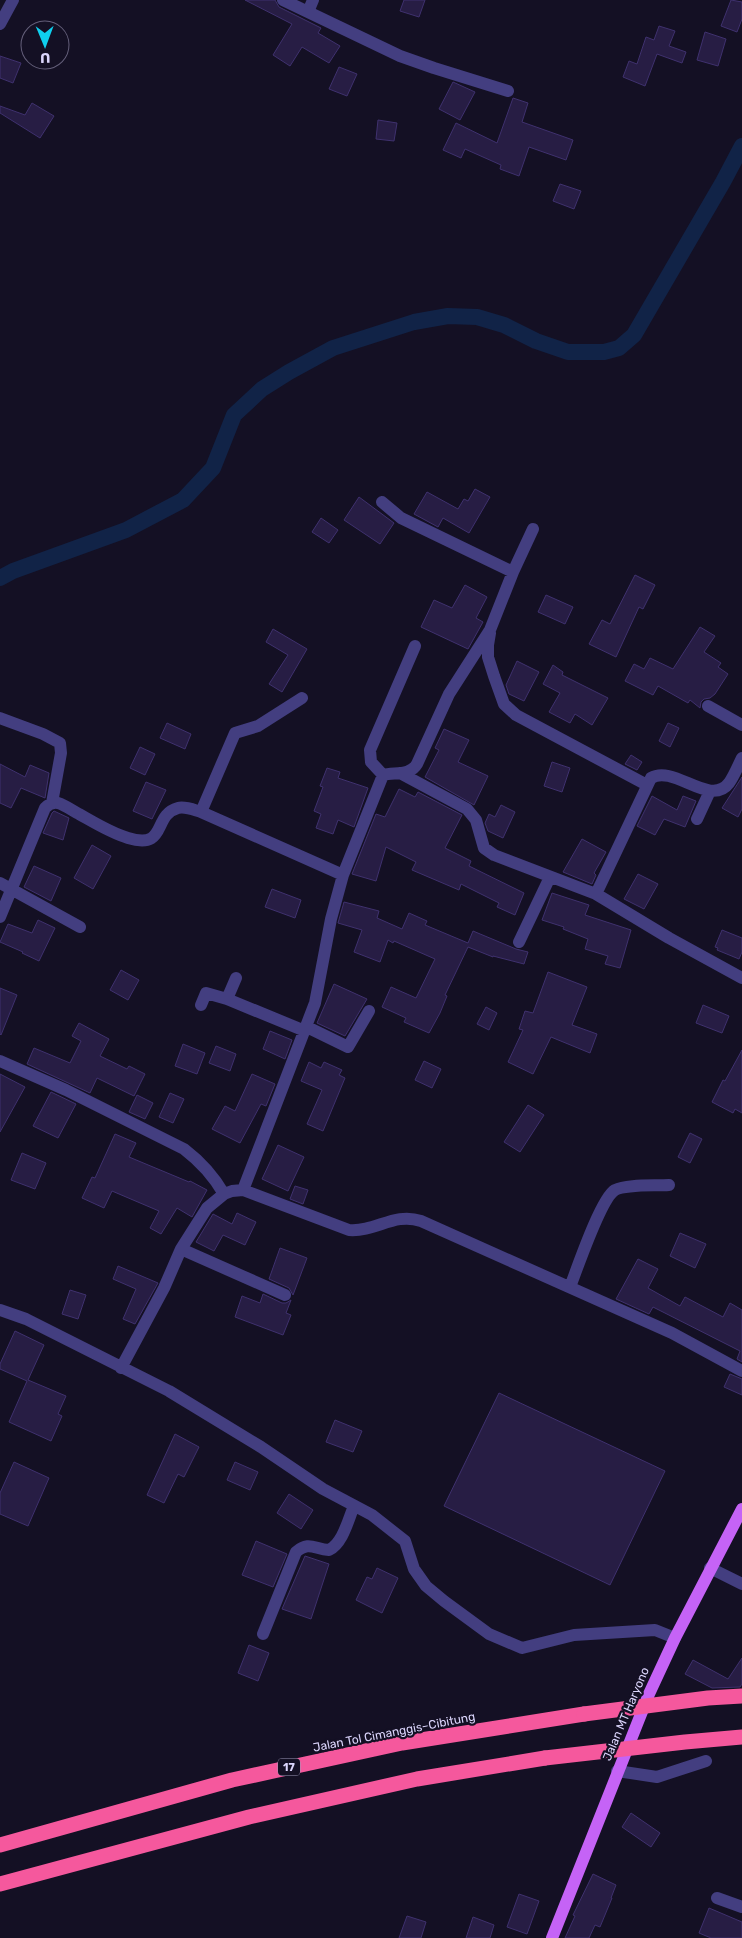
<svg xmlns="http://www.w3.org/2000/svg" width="742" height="1938" font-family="Rubik,sans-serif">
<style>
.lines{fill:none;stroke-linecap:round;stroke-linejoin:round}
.canal{stroke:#112347;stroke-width:16}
.building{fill:#271d44;stroke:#3f316e}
.minor{stroke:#433e80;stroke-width:12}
.major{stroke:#c563f6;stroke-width:12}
.highway{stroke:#f5589d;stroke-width:15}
.highway-bridge{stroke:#f5589d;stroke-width:15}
.labels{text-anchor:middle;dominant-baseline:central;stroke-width:4.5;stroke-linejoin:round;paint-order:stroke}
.shield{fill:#141024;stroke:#9f9abb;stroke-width:1}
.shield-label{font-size:11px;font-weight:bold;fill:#dbd5fc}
.street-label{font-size:12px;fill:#dbd5fc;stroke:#141024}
</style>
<rect width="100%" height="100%" fill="#141024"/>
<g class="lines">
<path class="canal" d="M0,578L13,571L126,530L183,500L213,468L234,415L262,389L289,372L333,348L414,322L448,316L477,317L504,325L536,341L568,352H604L619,348L634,335L723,182L742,146"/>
</g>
<path class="building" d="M245,0H275L279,7L321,28L318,33L340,46L329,63L302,47L290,66L273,55L292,24Z
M404,0H425L419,17L400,11Z
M731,0L742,2V19L737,32L721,26Z
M659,26L675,31L669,46L686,52L682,63L657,54L645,86L623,77L629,61L637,64L646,37L654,40Z
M705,32L726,39L718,66L697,60Z
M0,56L21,63L13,83L0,78Z
M339,67L357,74L347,96L329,89Z
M453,82L475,92L460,120L439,109Z
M513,98L528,103L522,122L573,140L566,160L529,147L519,176L500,169L501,165L465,149L461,158L443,150L456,123L497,143Z
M32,103L54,116L40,138L0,113V106L25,115Z
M378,120L397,123L394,141L376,139Z
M560,184L581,191L574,209L553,201Z
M475,489L490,497L469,533L443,518L438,527L414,514L427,492L458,509L464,499L468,501Z
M359,497L394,523L380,544L344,520Z
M321,518L338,530L329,543L312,532Z
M635,575L655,585L643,609L639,607L616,657L589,644L602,620L610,624Z
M465,585L487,597L476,618L483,622L468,649L421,627L434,600L452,608Z
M546,595L573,607L565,624L538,612Z
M700,627L715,636L704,652L721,663L718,667L728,674L715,694L710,698L704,699L701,702L700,708L690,700L688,703L658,686L653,695L625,681L634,664L644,669L650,658L673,669Z
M273,629L307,649L282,692L269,684L288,655L266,642Z
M517,661L539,672L524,701L509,694L506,685Z
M553,665L563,672L562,675L608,698L592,725L575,714L570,723L549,712L560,693L543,684Z
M167,723L191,734L185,749L160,738Z
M668,723L679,728L670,747L659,741Z
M444,729L469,740L458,762L488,776L474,805L425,777L439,750L435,748Z
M140,747L155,754L145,775L130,768Z
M631,755L642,762L637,770L625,764Z
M552,762L570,768L562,792L544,786Z
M0,764L25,777L30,765L49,773L45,798L21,788L11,808L0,803Z
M327,768L340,772L338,778L368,788L354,827L338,820L333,834L316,828L321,814L314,811L323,787L320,786Z
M742,777V809L738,817L722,808Z
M146,782L166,790L152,819L133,811Z
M399,789L415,797L418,792L462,815L445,848L471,861L469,866L524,893L515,915L497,907L499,903L461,884L459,890L412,870L416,862L386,847L376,881L352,874L376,814L385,817Z
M652,796L677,810L683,796L696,801L685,827L664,819L655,835L637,826Z
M501,805L515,812L503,838L488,831L485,823L489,814L495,817Z
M54,811L69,818L63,840L43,833L52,813Z
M582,839L606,852L594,873L596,875L592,884L563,872Z
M92,845L111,856L93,889L74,878Z
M34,866L61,878L51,901L24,887Z
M638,874L658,884L644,909L624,899Z
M272,889L301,900L295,918L265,907Z
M552,893L589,905L585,915L631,930L620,968L605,964L608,956L585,949L588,939L563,929L564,927L542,920Z
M344,902L379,911L377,918L402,929L409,913L427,921L425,925L468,943L473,931L516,949L528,952L524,964L493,956V957L468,947L445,995L447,996L440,1013L429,1033L404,1022L406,1018L382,1007L391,987L416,998L435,959L394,941L393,943L388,940L380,962L354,952L362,930L338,923Z
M38,920L55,928L39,961L22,953L23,952L0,942L8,924L32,933Z
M722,930L742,938V952L739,959L717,950L718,948L715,947Z
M121,970L139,980L128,1000L110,990Z
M548,972L587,987L572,1025L597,1034L590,1053L551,1037L533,1074L508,1062L523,1030L519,1029L525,1011L533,1013Z
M334,984L367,999L345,1036L317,1023Z
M0,988L17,995L1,1035L0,1034Z
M703,1005L729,1016L722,1033L696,1023Z
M486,1007L497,1013L489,1030L477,1024Z
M79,1023L109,1039L100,1056L127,1069L129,1066L145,1074L134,1096L97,1078L90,1093L27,1064L34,1048L70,1063L81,1041L72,1036Z
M270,1031L292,1040L285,1059L263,1049Z
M183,1044L205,1053L197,1074L175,1066Z
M216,1046L236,1054L230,1071L209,1063Z
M742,1050V1113L735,1109L733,1113L712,1102L723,1080L725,1081Z
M424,1061L441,1069L432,1088L415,1080Z
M309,1062L321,1068L324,1062L342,1070L339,1075L345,1078L323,1131L307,1124L322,1090L301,1081Z
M0,1074L25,1087L0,1132Z
M252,1074L275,1084L266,1106L261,1104L240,1143L212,1129L225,1106L235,1111Z
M51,1092L76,1104L58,1138L33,1126Z
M170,1093L184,1099L173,1123L159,1117Z
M137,1095L153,1103L145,1119L129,1112Z
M528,1105L544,1115L520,1152L504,1142Z
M690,1133L702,1139L690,1163L678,1157Z
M115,1134L136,1143L129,1157L189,1182L190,1181L207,1190L192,1217L177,1208L161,1234L150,1228L159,1211L112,1191L104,1208L82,1198L92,1177L95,1178Z
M278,1145L304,1157L288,1191L262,1179Z
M22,1153L46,1163L35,1189L11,1180Z
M295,1186L308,1190L303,1204L290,1199Z
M237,1213L256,1222L245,1245L223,1235L214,1251L196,1242L213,1214L232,1224Z
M680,1233L706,1244L695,1268L670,1256Z
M280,1248L307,1258L293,1295L289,1288L269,1279Z
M638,1259L658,1269L648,1288L680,1306L685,1297L723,1317L730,1303L742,1310V1362L737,1359L740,1351L653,1307L649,1314L616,1299Z
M118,1266L158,1283L135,1324L123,1319L136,1289L113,1279Z
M70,1290L86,1295L78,1319L62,1314Z
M263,1294L282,1303H286L291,1300L286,1313L291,1315L283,1335L235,1317L242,1296L260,1303Z
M15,1331L44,1345L28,1380L66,1396L58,1414L62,1416L51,1441L9,1422L27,1381L0,1369V1364Z
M730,1374L742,1379V1395L724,1387Z
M499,1393L665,1471L610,1585L444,1506Z
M335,1420L362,1431L353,1452L326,1442Z
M175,1434L199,1447L184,1477L178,1474L164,1503L147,1495Z
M14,1462L49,1478L28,1526L0,1514V1493Z
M235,1462L258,1472L250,1490L227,1480Z
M289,1494L313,1510L301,1529L277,1513Z
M256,1541L287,1554L273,1587L242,1575Z
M305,1556L329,1564L311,1619L282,1609Z
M377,1568L398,1578L382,1613L356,1600L367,1577L372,1579Z
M249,1645L269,1653L258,1681L238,1673Z
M742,1658V1684L740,1687L712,1688L685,1674L693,1660L728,1679Z
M631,1813L660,1833L651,1847L622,1827Z
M593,1874L616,1885L611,1898H612L600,1927L595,1925L589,1938H565L575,1916L573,1915Z
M519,1894L539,1901L527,1934L507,1927Z
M709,1908L742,1922V1938H711L699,1933Z
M407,1916L426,1922L421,1938H399Z
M473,1917L494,1925L490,1938H466Z"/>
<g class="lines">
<path class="minor" d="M283,0L400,56L434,68L508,91
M308,12L313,0
M0,24L13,0
M382,502L401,518L513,572
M490,633L488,645V657L494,676L504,704L516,715L647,785
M708,706L742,725
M0,718L43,734L60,743L61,753L52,803
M400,773L467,809L476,820L484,848L494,855L596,894L669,938L742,978
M383,775L371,762L370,750L415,646
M201,812L235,733L258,726L302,698
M697,819L710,791
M0,883L80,927
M596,894L651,778C674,764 710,808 729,783C734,776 738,766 742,758
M0,917L45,808C49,804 53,802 58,803C65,805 73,811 79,814C95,823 111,833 128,838C168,850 152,815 178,808C185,806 194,810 201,812L343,875
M519,942L550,877
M227,999L236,978
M201,1005L206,993L227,999L305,1031
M307,1027L348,1047L369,1011
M0,1061L66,1090L184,1149C201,1162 213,1175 224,1194
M243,1190L315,1003L331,919L343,875L383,775C395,772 410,776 417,764L449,694L490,630L513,572L533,529
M181,1249L285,1295
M570,1287C577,1269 601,1198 615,1190C627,1184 654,1186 669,1185
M0,1310L26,1319L169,1391L261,1447L323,1489L372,1515L405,1541L414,1569L426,1586L444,1601L489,1634L522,1648L574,1635L655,1630L675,1638
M121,1368L164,1288L181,1249L207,1208L224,1194L232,1191L243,1190L349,1230C376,1232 394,1212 421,1221L672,1333L742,1371
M710,1568L742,1584
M263,1634L296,1552C309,1541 314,1549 329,1550C343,1543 348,1520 354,1506
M617,1771L657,1777L706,1761
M717,1898L742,1907"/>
<path class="major" d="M552,1938L649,1694L675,1638L742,1509"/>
<path class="highway" d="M0,1845L232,1780L402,1743L584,1714
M0,1884L249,1817L417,1779L545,1758"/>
<path class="highway-bridge" d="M584,1714L708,1698L742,1696
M545,1758L685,1742L742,1737"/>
</g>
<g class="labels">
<rect class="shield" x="278" y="1758.5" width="22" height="17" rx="4"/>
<g class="shield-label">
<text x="289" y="1767">17</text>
</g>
<g class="street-label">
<text transform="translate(626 1714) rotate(-67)">Jalan MT Haryono</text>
<text transform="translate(394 1732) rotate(-11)">Jalan Tol Cimanggis–Cibitung</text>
</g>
</g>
<g transform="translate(45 45) rotate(179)"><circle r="24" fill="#141024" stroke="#645f7a"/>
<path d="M0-4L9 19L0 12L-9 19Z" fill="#0fd0ef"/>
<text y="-8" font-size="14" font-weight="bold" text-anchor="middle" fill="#dbd5fc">U</text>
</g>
</svg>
